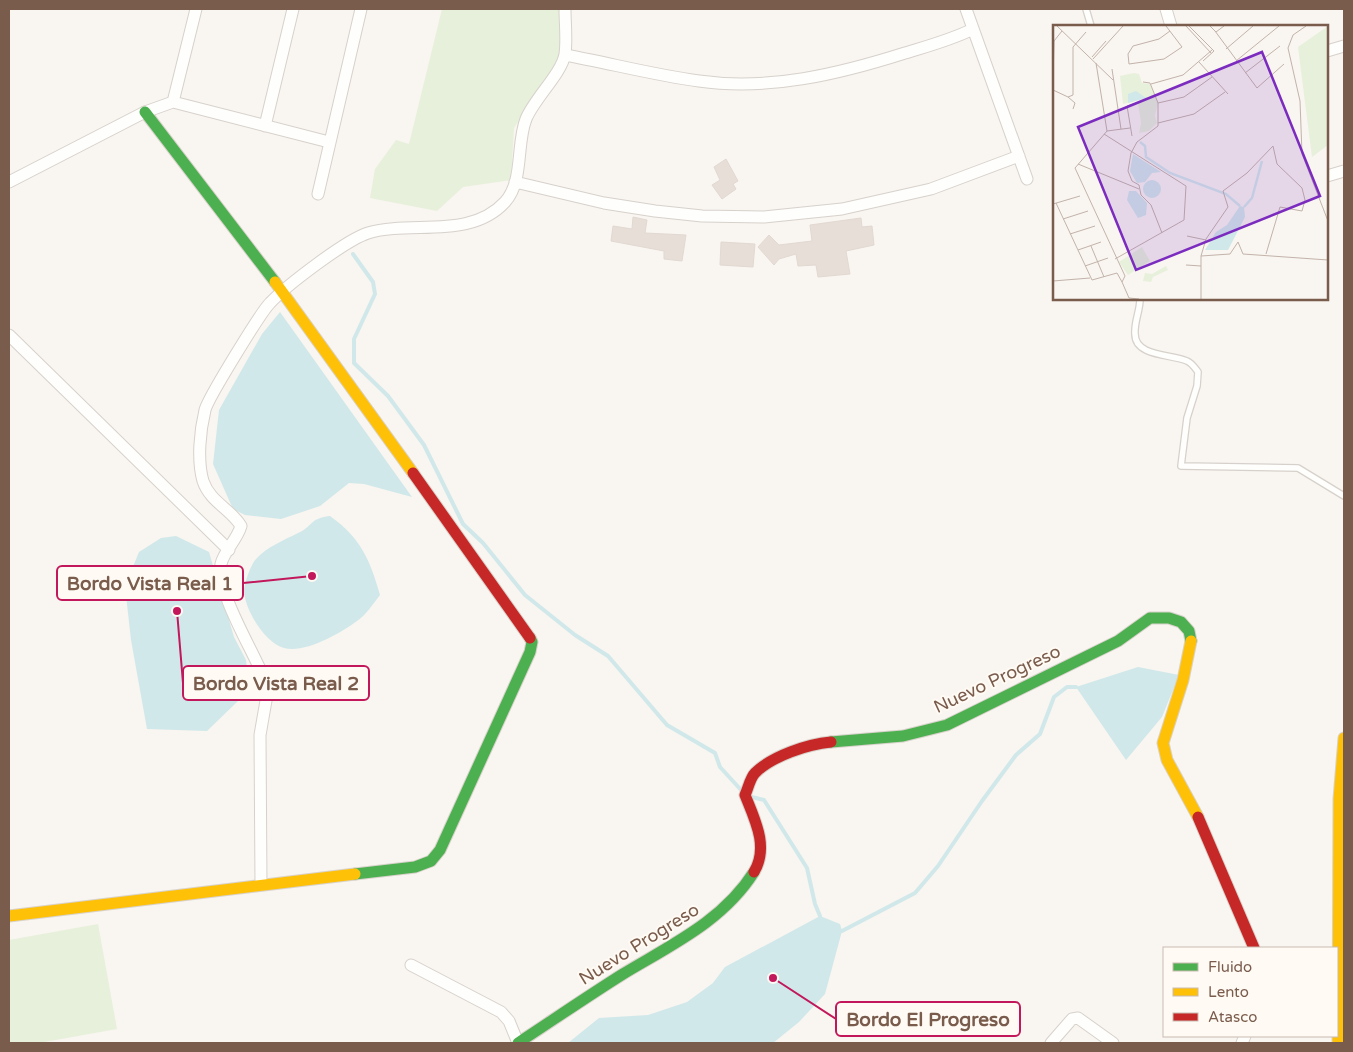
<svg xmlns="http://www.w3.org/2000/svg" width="1353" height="1052" font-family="'Varela Round',sans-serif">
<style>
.green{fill:#e7f0db}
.water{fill:#d0e8ea}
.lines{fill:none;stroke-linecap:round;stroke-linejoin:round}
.stream{stroke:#d0e8ea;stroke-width:4}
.building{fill:#e6ded7;stroke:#e2d8d2}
.lane-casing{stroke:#d7d1cb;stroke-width:8}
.street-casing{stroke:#d7d1cb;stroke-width:13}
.fast-casing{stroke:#d9d2cb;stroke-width:13}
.slow-casing{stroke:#d9d2cb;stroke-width:13}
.jam-casing{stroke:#d9d2cb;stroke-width:13}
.lane{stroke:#fefefd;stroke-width:5.5}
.street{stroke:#fefefd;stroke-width:11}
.fast{stroke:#4caf50;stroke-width:11}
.slow{stroke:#ffc107;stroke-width:11}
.jam{stroke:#c62828;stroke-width:11}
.labels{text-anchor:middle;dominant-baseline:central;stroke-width:4;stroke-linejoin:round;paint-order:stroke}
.street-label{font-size:18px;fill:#7a5c4d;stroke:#fffaf3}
.inset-river{fill:none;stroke:#d0e8ea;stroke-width:2.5}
.inset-road{fill:none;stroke:#c2b3aa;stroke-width:1}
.view{fill:#7b2cbf;fill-opacity:0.15;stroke:#7b2cbf;stroke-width:2.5}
.inset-edge{fill:none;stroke:#7a5c4d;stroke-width:2.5}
.leader{fill:none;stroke:#c2185b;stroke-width:2}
.callout-dot{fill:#c2185b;stroke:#fffaf3;stroke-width:2}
.callout{fill:#fffaf3;stroke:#c2185b;stroke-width:2}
.callout-label{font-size:19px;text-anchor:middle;font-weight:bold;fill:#7a5c4d}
</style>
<rect width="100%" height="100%" fill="#f9f5f0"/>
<path class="green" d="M442,9H567L568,53L541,87L514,128L511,180L463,187L437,211L370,198L375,169L396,140L409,144Z
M98,924L117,1029L39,1043H9V940Z"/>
<path class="water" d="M280,312L412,497L364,484L349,483L320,506L281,519L245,515L233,509L213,464L219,410L262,334Z
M330,516C361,538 370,560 380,595C373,604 366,615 357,621C341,633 304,654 284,648C265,643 245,610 244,591C244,584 251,564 256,559C267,547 284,540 298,533C314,526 308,519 330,516Z
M176,536L209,552L234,637L246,660L248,679L238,701L207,731L147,729L131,640L125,586L139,552L161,538Z
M1138,667L1179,675L1162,717L1126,760L1076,687Z
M820,916L840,924L842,931L825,994L799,1022L773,1043H568L599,1018L648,1015L687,1002L713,983L725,967Z"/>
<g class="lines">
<path class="stream" d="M353,254L373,282L375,294L354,339V363L388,396L424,445L463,524L483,543L525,595L575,635L608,656L667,725L715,753L720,767L742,791
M752,797L764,800L807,868L815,904L820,916
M842,931L915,893L938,866L982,801L1016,755L1040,734L1054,697L1067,687H1076"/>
</g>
<path class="building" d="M726,159L738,181L733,184L736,189L722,199L712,185L720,180L714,167Z
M633,217L647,220L645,233L686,235L682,261L664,259V251L611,241L613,226L632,229Z
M861,218L862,227L872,226L874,245L846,251L850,274L818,277L816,265L798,266L796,254L779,259L774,265L758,247L769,235L779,245L812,241L810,225Z
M721,242L755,244L753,267L720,265Z"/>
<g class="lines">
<g class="lane-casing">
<path id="lane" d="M1086,9L1091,26
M1140,299C1140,311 1134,322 1135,334C1135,357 1172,354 1187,361C1192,363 1195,368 1198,372L1197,386L1187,418L1181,466L1298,468L1344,496"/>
</g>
<g class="street-casing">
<path id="street" d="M966,9L1027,179
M1166,9L1171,26
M1327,51L1344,46
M565,55C609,63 654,75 699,81C769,91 839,74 905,53C928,46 951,40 973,29
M173,102L196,9
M265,126L293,9
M1327,176L1344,171
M9,182L145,112L173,102L329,142
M515,182L604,203L655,211L702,216L764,217L842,209L931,189L1019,156
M318,194L361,9
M9,335L229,550
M261,885L260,735L267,695L266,683C255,653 216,593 221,564C224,551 237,540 241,526C231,509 210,502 203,481C197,460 200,431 205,410C208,398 261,312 270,303C287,285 346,240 368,233C412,220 470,240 505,202C524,181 516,144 526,119C534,99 562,73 565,54C567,40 565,23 565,9
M411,965L501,1012L509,1021L518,1043
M1051,1043L1072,1019L1078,1018L1113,1043
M1242,1043L1245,1036"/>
</g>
<g class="fast-casing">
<path id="fast" d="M145,112L275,282
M831,742L903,736L947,725L1118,641L1150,618H1169L1181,622L1189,631L1191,641
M355,874L415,867L431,861L440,850L530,652L532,642L530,638
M518,1043C553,1020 588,996 623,974C671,945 723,921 754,872"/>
</g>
<g class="slow-casing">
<path id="slow" d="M275,282L413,473
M1191,641L1183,680L1163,743L1167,760L1198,817
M9,916L355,874
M1338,1043L1339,799L1344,738"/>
</g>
<g class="jam-casing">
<path id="jam" d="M413,473L530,638
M1198,817L1254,948
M754,872C769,847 755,820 745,795C748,789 750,778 755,773C772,756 808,744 831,742"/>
</g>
<use href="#lane" class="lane"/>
<use href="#street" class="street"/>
<use href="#fast" class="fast"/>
<use href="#slow" class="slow"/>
<use href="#jam" class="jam"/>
</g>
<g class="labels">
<g class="street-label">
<text transform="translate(997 679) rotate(-25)">Nuevo Progreso</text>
<text transform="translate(639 944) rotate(-32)">Nuevo Progreso</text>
</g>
</g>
<g transform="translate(1053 25)">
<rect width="275" height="275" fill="#f9f5f0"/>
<path d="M275,1V120L259,132L245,22ZM81,48L86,49L89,58L97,59L105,77L102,91L104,98L96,106L86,108L88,98L85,78L93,73L70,79L67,51ZM89,222L97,236L75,250L66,237ZM113,241L115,245L100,252L98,257L90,256L92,248L99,249Z" fill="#e7f0db"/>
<path d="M83,66L93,73L75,78V69ZM80,129L108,147L99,148L92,157L84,158L77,146ZM90 164a9 9 0 1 1 18 0a9 9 0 1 1-18 0ZM76,166H83L94,178L93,190L85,193L74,175ZM187,181L191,182L192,192L175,225H152L163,207L174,200Z" fill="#d0e8ea"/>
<path class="inset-river" d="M87,117L92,121L93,132L117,148L173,169L187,181M191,182L199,173L209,136"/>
<path class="inset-road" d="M4,1L60,55M113,1L129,22L111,34L76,39L75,29L80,21L106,14L117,6M133,1L158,28M136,1L161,26L150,36M157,1L163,7L171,1M253,1L240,10L235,23L247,76L249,129L275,196M162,6L204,63L231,39M173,24L200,1M39,32L53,16M40,34L70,1M183,36L226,1M146,37L175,69M43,38L54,106M59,44L68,104M192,48L227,21M0,55L1,16L9,6M90,57L97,58L105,78V101L84,117L78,128L75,146L79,156L86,160L88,170L98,180L109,208M98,59L130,50L159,25M0,65L15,72L20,70V22L33,7M15,72L22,78L20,84M105,78L131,72L159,52M105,98L141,89L172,67M77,103L54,106L22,143L72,251L69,257L76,273L86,274M51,109L133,161L131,195L62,234M79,111L74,81L92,75M25,139L86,164M3,178L39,255L64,248L69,257M0,179L27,171M10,194L35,186M17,209L42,201M134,211L153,215M185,217L190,229L275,235M38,221L51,252M25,225L48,217M148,231L177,229L185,217M133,240L148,241M32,241L55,233M0,256L37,253M148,274V231L153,214L175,182L170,166L194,148L220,121L224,139L249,163L252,175L249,186L227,182L213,229"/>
<path class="view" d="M209,27L267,171L83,245L25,102Z"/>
<rect width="275" height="275" class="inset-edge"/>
</g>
<path class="leader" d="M312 576L243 583M177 611L183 683M773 978L836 1019"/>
<g class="callout-dot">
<circle cx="312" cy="576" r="5"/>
<circle cx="177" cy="611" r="5"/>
<circle cx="773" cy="978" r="5"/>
</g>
<g class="callout">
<rect x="57" y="566" width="186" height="34" rx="5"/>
<rect x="183" y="666" width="186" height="34" rx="5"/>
<rect x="836" y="1002" width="184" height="34" rx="5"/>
</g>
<g class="callout-label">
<text x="150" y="590">Bordo Vista Real 1</text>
<text x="276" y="690">Bordo Vista Real 2</text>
<text x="928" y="1026">Bordo El Progreso</text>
</g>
<rect width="1353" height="1052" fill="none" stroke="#7a5c4d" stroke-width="20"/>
<rect x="1163" y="947" width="175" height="90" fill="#fffaf3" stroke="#cabbb1"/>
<rect x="1173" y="963" width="25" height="8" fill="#4caf50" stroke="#cabbb1"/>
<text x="1208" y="972" font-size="15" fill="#7a5c4d">Fluido</text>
<rect x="1173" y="988" width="25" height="8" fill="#ffc107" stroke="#cabbb1"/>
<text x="1208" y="997" font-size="15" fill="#7a5c4d">Lento</text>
<rect x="1173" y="1013" width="25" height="8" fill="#c62828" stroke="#cabbb1"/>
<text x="1208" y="1022" font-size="15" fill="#7a5c4d">Atasco</text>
</svg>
